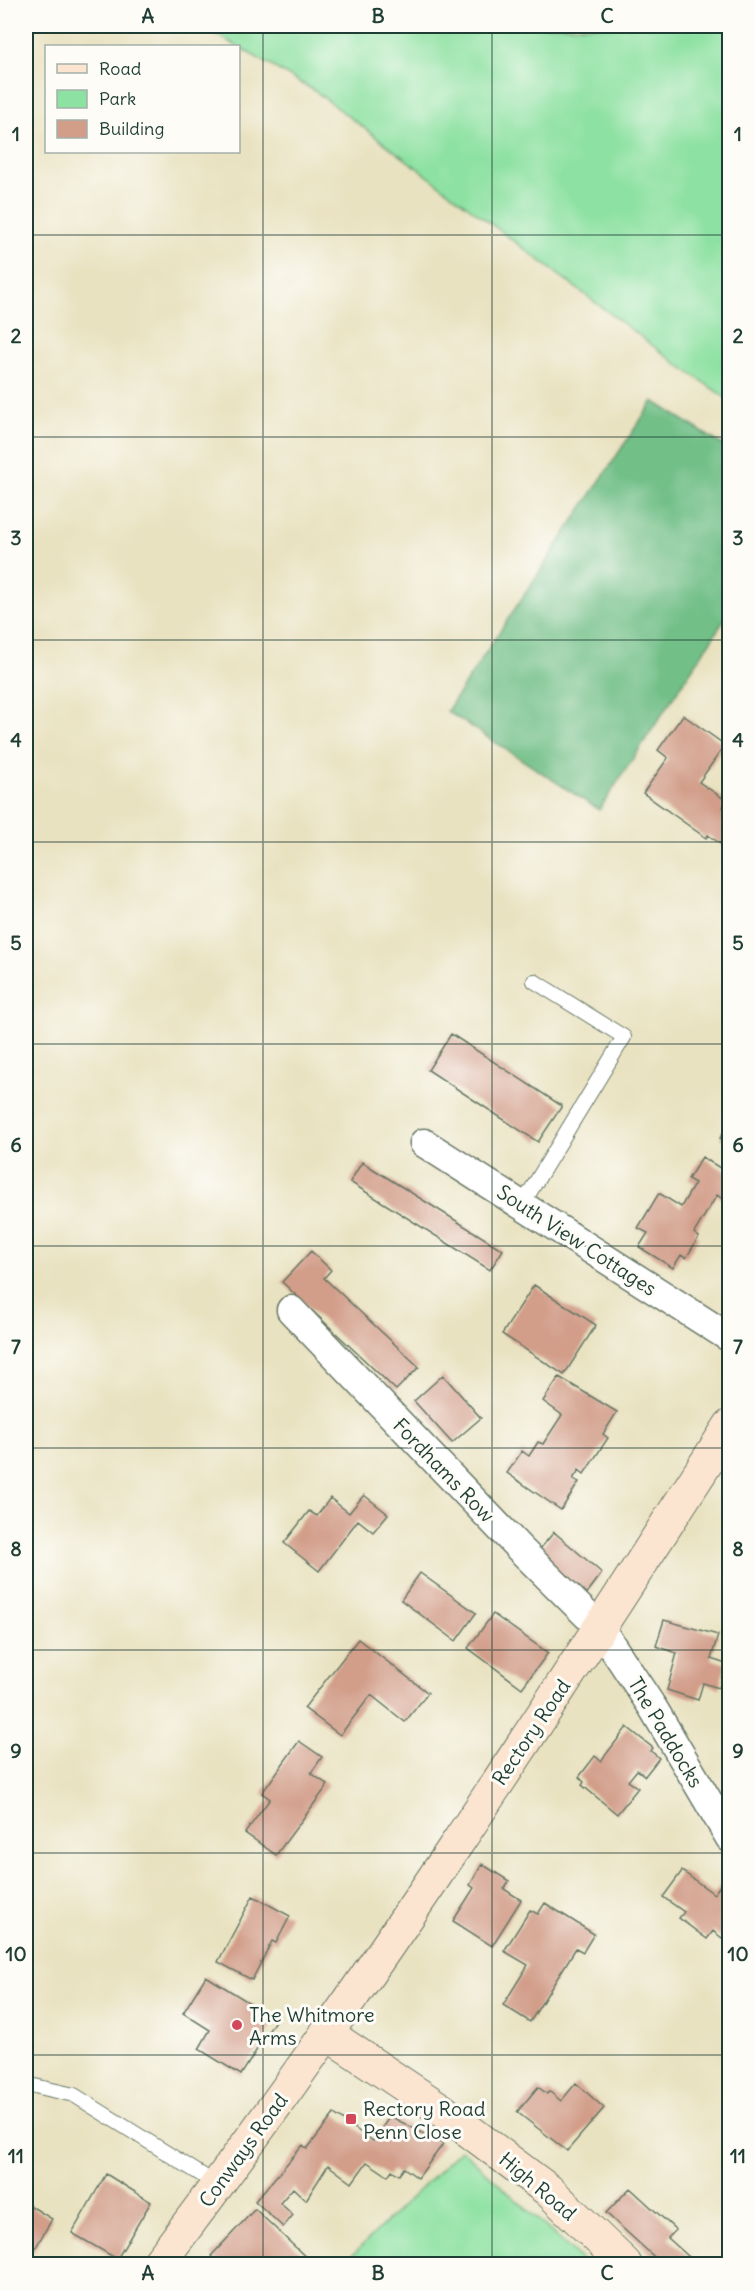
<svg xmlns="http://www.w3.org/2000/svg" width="755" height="2290" font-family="Delius,sans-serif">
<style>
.green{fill:#8de1a2;stroke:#568f6b;stroke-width:1.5}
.forest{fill:#72bf88;stroke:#487e5e;stroke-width:1.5}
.building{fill:#d29d89}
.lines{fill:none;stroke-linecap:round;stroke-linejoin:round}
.lane-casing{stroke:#667765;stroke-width:16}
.street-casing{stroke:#667765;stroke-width:31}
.secondary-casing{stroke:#667765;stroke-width:35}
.lane{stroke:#fff;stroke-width:14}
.street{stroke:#fff;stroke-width:28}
.secondary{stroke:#fce5d0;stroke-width:33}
.grid{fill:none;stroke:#1f3d34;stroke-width:1.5;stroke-opacity:0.55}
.poi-dot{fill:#d1495b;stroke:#fdfcf7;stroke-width:2}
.labels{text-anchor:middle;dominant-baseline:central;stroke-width:6;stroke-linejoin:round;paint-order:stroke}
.street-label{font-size:20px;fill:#1f3d34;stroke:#fdfcf7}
.poi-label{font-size:20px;fill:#1f3d34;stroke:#fdfcf7;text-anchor:start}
.neatline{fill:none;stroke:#1f3d34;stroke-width:2}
.grid-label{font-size:20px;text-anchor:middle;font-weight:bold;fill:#1f3d34}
</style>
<rect width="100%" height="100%" fill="#fdfcf7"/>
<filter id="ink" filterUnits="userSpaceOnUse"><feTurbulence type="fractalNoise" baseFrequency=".0167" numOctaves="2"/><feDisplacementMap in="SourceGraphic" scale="12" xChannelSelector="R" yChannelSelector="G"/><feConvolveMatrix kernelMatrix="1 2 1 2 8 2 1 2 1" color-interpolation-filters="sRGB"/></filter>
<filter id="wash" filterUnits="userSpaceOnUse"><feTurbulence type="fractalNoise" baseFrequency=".008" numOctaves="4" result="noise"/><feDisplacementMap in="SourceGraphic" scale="24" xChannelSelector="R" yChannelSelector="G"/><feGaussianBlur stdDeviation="1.35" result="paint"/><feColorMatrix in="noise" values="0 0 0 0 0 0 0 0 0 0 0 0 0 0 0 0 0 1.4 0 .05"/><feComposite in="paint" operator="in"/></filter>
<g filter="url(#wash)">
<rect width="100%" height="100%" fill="#e9e2c1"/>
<path class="green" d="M202,26H729V400L677,364L315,91Z
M461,2149L586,2264H343Z"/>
<path class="forest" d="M653,401L729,449V613L599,810L447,711Z"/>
<g id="blocks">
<path class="building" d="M683,715L725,745L699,782L727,801L723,807L730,811V843L725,847L708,835L706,838L643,793L668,758L658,750Z
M451,1034L562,1106L538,1142L428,1070Z
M730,1123V1145L720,1138Z
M702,1157L730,1174V1192L724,1200L717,1195L694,1233L699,1237L686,1258L681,1255L673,1268L639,1247L648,1233L638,1228L659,1193L681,1207L695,1183L688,1179Z
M362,1162L503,1250L490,1270L350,1182Z
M311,1251L331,1270L324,1278L419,1367L396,1390L282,1282Z
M534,1285L596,1325L564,1375L502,1334Z
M443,1375L481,1418L452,1443L414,1401Z
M559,1377L617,1412L603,1434L608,1438L584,1474L579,1470L573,1479L579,1482L561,1510L507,1473L522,1451L529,1456L538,1442L543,1444L562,1415L543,1401Z
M364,1495L388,1514L373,1532L358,1520L319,1571L284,1543L309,1511L317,1516L330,1498L349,1513Z
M554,1532L602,1573L582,1600L535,1555Z
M420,1573L476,1613L456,1641L401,1600Z
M493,1614L548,1653L522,1688L468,1648Z
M664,1620L718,1635L711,1659L726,1664L719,1688L703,1683L698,1700L667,1690L677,1653L656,1646Z
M358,1639L428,1693L405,1722L371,1695L340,1735L304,1708Z
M627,1727L653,1748L651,1751L659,1758L645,1776L637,1770L628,1781L638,1788L617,1814L582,1785L584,1782L579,1777L595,1756L601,1761Z
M299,1741L322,1757L311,1773L328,1785L276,1855L245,1833L270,1799L262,1793Z
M482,1864L509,1881L504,1889L521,1900L492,1946L453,1921L474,1888L470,1885Z
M682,1871L714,1894L726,1877L730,1879V1928L722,1938L713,1931L707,1939L679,1918L684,1912L663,1897Z
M253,1896L290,1916L276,1943L272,1941L252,1980L218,1962Z
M545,1903L594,1934L583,1952L576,1948L530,2022L503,2005L528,1965L504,1951L530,1910L538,1914Z
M206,1976L276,2019L241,2075L199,2049L210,2030L183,2013Z
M576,2083L604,2108L567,2151L517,2112L538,2087L547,2094L549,2091L561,2101Z
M334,2114L373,2141L390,2116L443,2144L418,2178L404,2168L399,2175L392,2170L388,2176L367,2162L352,2183L328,2165L306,2200L293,2188L280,2203L293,2215L283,2227L255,2201L303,2145L307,2149Z
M106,2174L151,2202L117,2259L72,2233Z
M630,2188L676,2230L668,2238L697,2264H662L606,2213Z
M26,2203L52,2219L28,2261L36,2264H26Z
M255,2209L313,2264H220L211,2256Z"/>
</g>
</g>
<g filter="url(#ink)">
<use href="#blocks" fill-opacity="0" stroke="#667765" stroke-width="1.5"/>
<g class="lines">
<g class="lane-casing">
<path id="lane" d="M522,1205L624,1037L534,981
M26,2084L74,2095L218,2185"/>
</g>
<g class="street-casing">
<path id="street" d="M424,1143L730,1338
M291,1310L519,1548L600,1628L653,1708L730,1838"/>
</g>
<g class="secondary-casing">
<path id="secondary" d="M326,2033L440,2109L548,2190L625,2264
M158,2264C363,1995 547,1710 730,1426"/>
</g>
<use href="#lane" class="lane"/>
<use href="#street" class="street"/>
<use href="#secondary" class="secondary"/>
</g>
</g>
<path class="grid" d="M263,26V2264M492,26V2264M26,235H730M26,437H730M26,640H730M26,842H730M26,1044H730M26,1246H730M26,1448H730M26,1650H730M26,1853H730M26,2055H730"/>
<g class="poi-dot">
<circle cx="237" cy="2025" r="6"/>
<rect x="345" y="2113" width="12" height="12" rx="3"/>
</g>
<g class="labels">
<g class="street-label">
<text transform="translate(577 1240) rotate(33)">South View Cottages</text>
<text transform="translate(444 1470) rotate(46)">Fordhams Row</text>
<text transform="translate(531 1732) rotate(-56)">Rectory Road</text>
<text transform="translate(666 1732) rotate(59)">The Paddocks</text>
<text transform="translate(243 2150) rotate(-54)">Conways Road</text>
<text transform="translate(538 2186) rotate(40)">High Road</text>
</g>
<g class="poi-label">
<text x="249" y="2014">The Whitmore<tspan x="249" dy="23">Arms</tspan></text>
<text x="363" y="2108">Rectory Road<tspan x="363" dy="23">Penn Close</tspan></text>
</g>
</g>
<rect width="755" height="2290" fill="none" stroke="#fdfcf7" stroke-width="66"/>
<rect x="45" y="45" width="195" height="108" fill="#fdfcf7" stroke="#a4b0a9" stroke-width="1.5"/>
<rect x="57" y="64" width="30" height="9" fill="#fce5d0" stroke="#a4b0a9" stroke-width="1.5"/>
<text x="99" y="75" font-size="18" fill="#1f3d34">Road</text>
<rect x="57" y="90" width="30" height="18" fill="#8de1a2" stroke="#a4b0a9" stroke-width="1.5"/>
<text x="99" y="105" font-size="18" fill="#1f3d34">Park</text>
<rect x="57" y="120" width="30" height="18" fill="#d29d89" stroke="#a4b0a9" stroke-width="1.5"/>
<text x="99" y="135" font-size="18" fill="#1f3d34">Building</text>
<rect x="33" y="33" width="689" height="2224" class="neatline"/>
<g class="grid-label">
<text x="148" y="23">A</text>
<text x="378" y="23">B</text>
<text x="607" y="23">C</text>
<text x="16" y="141">1</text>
<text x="738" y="141">1</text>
<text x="16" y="343">2</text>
<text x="738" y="343">2</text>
<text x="16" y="545">3</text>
<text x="738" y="545">3</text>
<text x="16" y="747">4</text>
<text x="738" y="747">4</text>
<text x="16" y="950">5</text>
<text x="738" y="950">5</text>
<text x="16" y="1152">6</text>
<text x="738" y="1152">6</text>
<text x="16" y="1354">7</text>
<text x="738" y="1354">7</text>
<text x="16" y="1556">8</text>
<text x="738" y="1556">8</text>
<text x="16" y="1758">9</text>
<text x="738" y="1758">9</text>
<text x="16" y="1961">10</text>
<text x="738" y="1961">10</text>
<text x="16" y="2163">11</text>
<text x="738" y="2163">11</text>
<text x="148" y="2280">A</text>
<text x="378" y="2280">B</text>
<text x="607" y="2280">C</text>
</g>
</svg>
